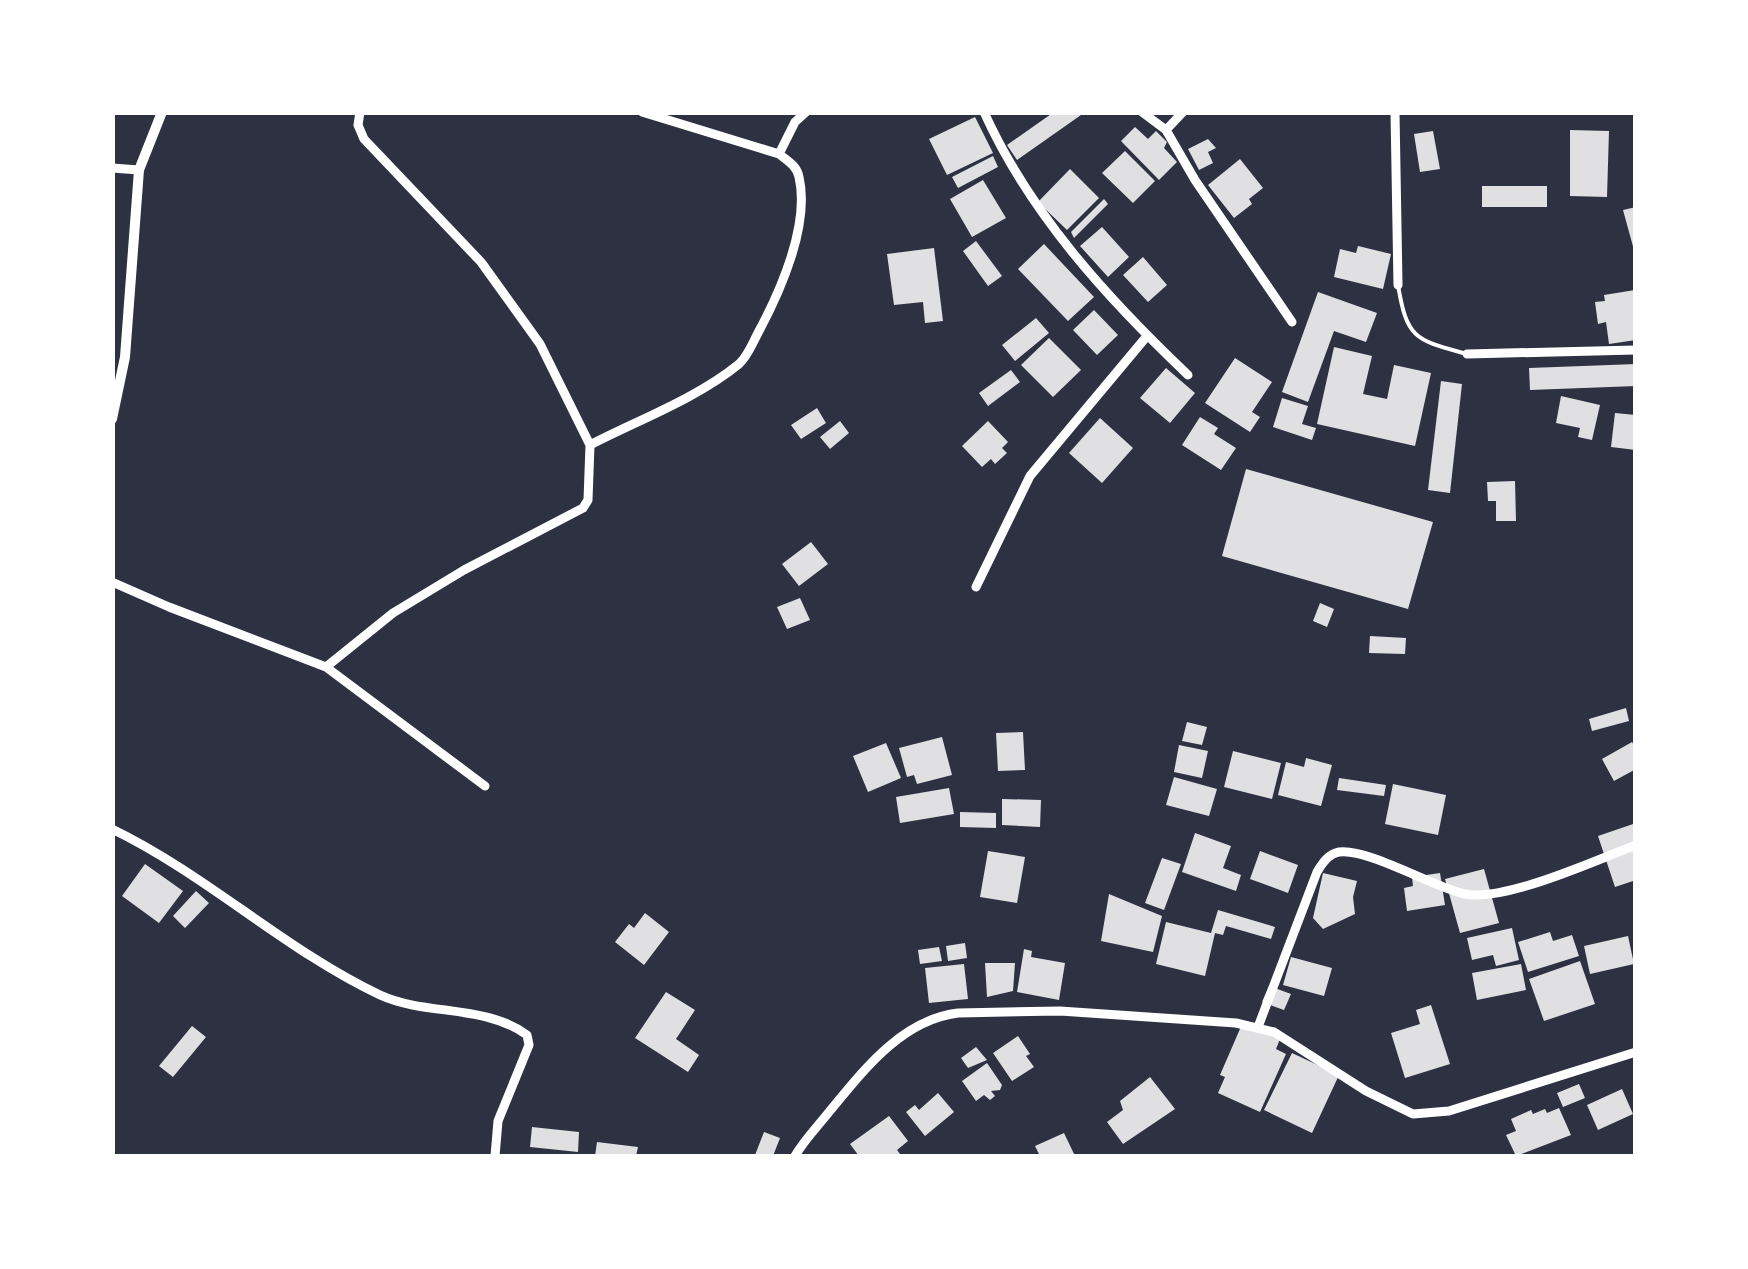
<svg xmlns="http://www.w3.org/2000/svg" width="1748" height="1269" font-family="Manrope,sans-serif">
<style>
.building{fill:#e0e0e3}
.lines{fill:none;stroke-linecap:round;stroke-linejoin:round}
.service{stroke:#fff;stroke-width:4}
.minor{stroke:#fff;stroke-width:9}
.tertiary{stroke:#fff;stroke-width:10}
</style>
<rect width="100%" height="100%" fill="#2d3142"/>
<path class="building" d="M1054,112L1081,115L1017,160L1007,145Z
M975,117L993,153L947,175L929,139Z
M1135,127L1148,139L1156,131L1167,142L1164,148L1177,162L1159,180L1121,141Z
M1570,130L1609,131L1607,197L1570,196Z
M1433,131L1440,169L1420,172L1414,134Z
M1208,139L1216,148L1208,152L1213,163L1199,170L1188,149Z
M1125,151L1155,181L1133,203L1102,173Z
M993,156L998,167L958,188L952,177Z
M1240,159L1263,188L1249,199L1252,204L1234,218L1208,185Z
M1070,169L1099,198L1067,230L1038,202Z
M983,180L1006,218L972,237L950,199Z
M1482,186H1547V207H1482Z
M1104,199L1108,204L1074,238L1071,232Z
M1636,207V250H1634L1623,210Z
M1102,227L1129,257L1108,277L1080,246Z
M976,241L1002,276L988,286L963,251Z
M1044,244L1094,297L1068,321L1018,269Z
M1358,246L1391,254L1383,289L1334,277L1340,249L1356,253Z
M934,248L943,321L925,323L923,302L894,305L887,254Z
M1143,257L1167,285L1148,302L1123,275Z
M1635,290L1636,340L1609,344L1606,322L1598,324L1595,302L1605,301L1604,295Z
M1318,292L1377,313L1366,342L1334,331L1308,402L1282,392Z
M1094,310L1118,335L1097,355L1073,330Z
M1036,318L1049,333L1015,361L1002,345Z
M1049,338L1081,370L1053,397L1021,365Z
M1334,347L1372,356L1363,394L1387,399L1394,365L1431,373L1415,446L1317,424Z
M1235,358L1272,382L1252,412L1260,417L1250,432L1205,403Z
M1636,364V386L1530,390L1529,368Z
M1166,368L1195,393L1170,423L1140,398Z
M1011,370L1020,382L988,406L979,393Z
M1441,381L1462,384L1450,493L1428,490Z
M1561,396L1600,405L1592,440L1578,437L1580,428L1556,423Z
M1282,398L1308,406L1302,424L1316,428L1312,440L1273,427Z
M817,408L826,423L801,439L791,425Z
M1615,413L1636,415V450L1611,447Z
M1200,417L1218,428L1214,434L1236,448L1221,470L1182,445Z
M1100,418L1133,448L1102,483L1069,453Z
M840,421L849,433L830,449L820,437Z
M988,421L1008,442L1002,448L1007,453L995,464L991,459L982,467L962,446Z
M1246,469L1433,522L1408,609L1222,556Z
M1515,481L1516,521H1496V501H1488L1487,482Z
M811,542L828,564L799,586L782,564Z
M800,598L810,620L787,629L777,607Z
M1320,603L1334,609L1327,627L1313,621Z
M1370,636L1406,638L1405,654L1369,653Z
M1626,708L1629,721L1592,731L1589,719Z
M1187,722L1207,727L1202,745L1182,741Z
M1023,732L1025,770L998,771L996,733Z
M942,737L952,775L917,784L914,775L907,777L899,748Z
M1632,742L1636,749V769L1614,781L1602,759Z
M886,743L901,778L868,792L853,756Z
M1179,745L1208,751L1202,778L1174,772Z
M1233,751L1281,763L1272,799L1224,787Z
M1306,758L1332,765L1321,806L1278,795L1286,762L1304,767Z
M1174,777L1217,789L1209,816L1166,805Z
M1339,778L1386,785L1384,796L1337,790Z
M1393,784L1446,795L1438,835L1385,824Z
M949,788L954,814L900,823L896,797Z
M1002,799L1041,800L1040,827L1002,825Z
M960,812L996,813V828L960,827Z
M1636,823V880L1615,887L1598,836Z
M1195,833L1231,846L1223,868L1241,875L1236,891L1182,872Z
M988,851L1025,857L1017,903L980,897Z
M1260,851L1298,865L1288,893L1250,879Z
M1162,858L1181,864L1164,910L1145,903Z
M145,864L183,891L159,923L122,896Z
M1484,869L1499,923L1460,933L1445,879Z
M1323,873L1357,881L1353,897L1355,914L1323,929L1313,918Z
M1440,873L1445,905L1407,911L1404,888L1413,886L1412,877Z
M196,891L209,903L185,928L173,916Z
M1109,894L1162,916L1153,952L1101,941Z
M1218,910L1275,927L1271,939L1226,926L1223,935L1215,933L1205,976L1156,964L1166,922L1211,933Z
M645,913L669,932L644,965L615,942L629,924L634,928Z
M1512,928L1519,960L1496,966L1493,955L1472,960L1467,938Z
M1550,932L1553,941L1572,935L1579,956L1528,972L1518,942Z
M1628,936L1634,964L1590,974L1584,946Z
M965,943L967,958L948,961L946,946Z
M939,947L942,961L920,964L918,950Z
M1024,949L1032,951L1031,957L1065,963L1059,1000L1017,992Z
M1291,957L1332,968L1324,996L1283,985Z
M1580,961L1595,1004L1544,1021L1529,979Z
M985,963H1015L1013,991L987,997Z
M964,964L968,999L929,1003L925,968Z
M1521,964L1526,990L1477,1000L1472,973Z
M1269,986L1291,994L1284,1010L1262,1002Z
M666,992L695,1010L676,1039L699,1055L688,1072L635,1038Z
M1431,1005L1450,1064L1405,1078L1391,1033L1420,1024L1416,1010Z
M1243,1022L1280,1039L1276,1049L1286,1054L1260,1112L1218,1093L1225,1077L1220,1075Z
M192,1026L206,1037L173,1077L159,1066Z
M1018,1036L1030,1054L1026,1056L1034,1067L1012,1081L993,1053Z
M976,1047L987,1060L968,1068L961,1058Z
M1292,1053L1339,1075L1312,1133L1264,1110Z
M987,1063L1002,1085L1000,1090L991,1091L995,1096L990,1100L984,1095L976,1101L962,1081Z
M1150,1077L1175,1109L1123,1144L1107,1122L1123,1110L1120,1101Z
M1579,1084L1585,1098L1563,1107L1557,1093Z
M1622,1089L1633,1114L1598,1130L1587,1105Z
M938,1093L954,1112L925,1136L906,1112L915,1105L919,1110Z
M1559,1108L1571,1135L1516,1156L1506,1135L1516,1131L1511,1119L1531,1110L1533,1114L1545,1109L1547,1113Z
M889,1116L908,1141L897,1150L900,1154L859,1156L850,1144Z
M532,1127L579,1132L578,1152L530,1147Z
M764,1132L780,1138L773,1156L755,1155Z
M1064,1133L1075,1156H1040L1035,1146Z
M597,1142L638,1147L636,1156H595Z"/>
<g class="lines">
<path class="service" d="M1398,285C1407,340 1416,340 1467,354"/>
<path class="minor" d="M984,112C1030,214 1108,299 1188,375
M1142,112L1166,130L1195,180L1292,322
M1395,112L1398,285
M1166,130L1183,112
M779,154L795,122L806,112
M112,168L139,170
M1467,354L1636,350
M590,445C638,420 696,399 739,364C748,356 753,342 759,331C781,290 810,224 799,177C797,166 788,161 779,154L642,112
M112,582L169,607L326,667L393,613L464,570L583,508L588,500L590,445L540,344L481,262L364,139L358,125L360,112
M976,587L1030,476L1147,336
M326,667L485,786
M112,829C207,875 285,950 380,995C426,1016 485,1004 527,1035L529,1045L498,1121L495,1156
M1258,1027L1317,872C1322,864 1328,854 1339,852C1368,848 1433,887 1465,894C1505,902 1596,860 1636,845
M795,1156C804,1140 818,1126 829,1112C863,1071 901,1020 958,1013L1060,1011L1236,1023L1274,1032L1366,1091L1413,1114L1449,1111L1636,1052"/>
<path class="tertiary" d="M112,419L125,357L139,170L162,112"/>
</g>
<rect width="1748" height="1269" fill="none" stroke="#ffffff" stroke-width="230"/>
</svg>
